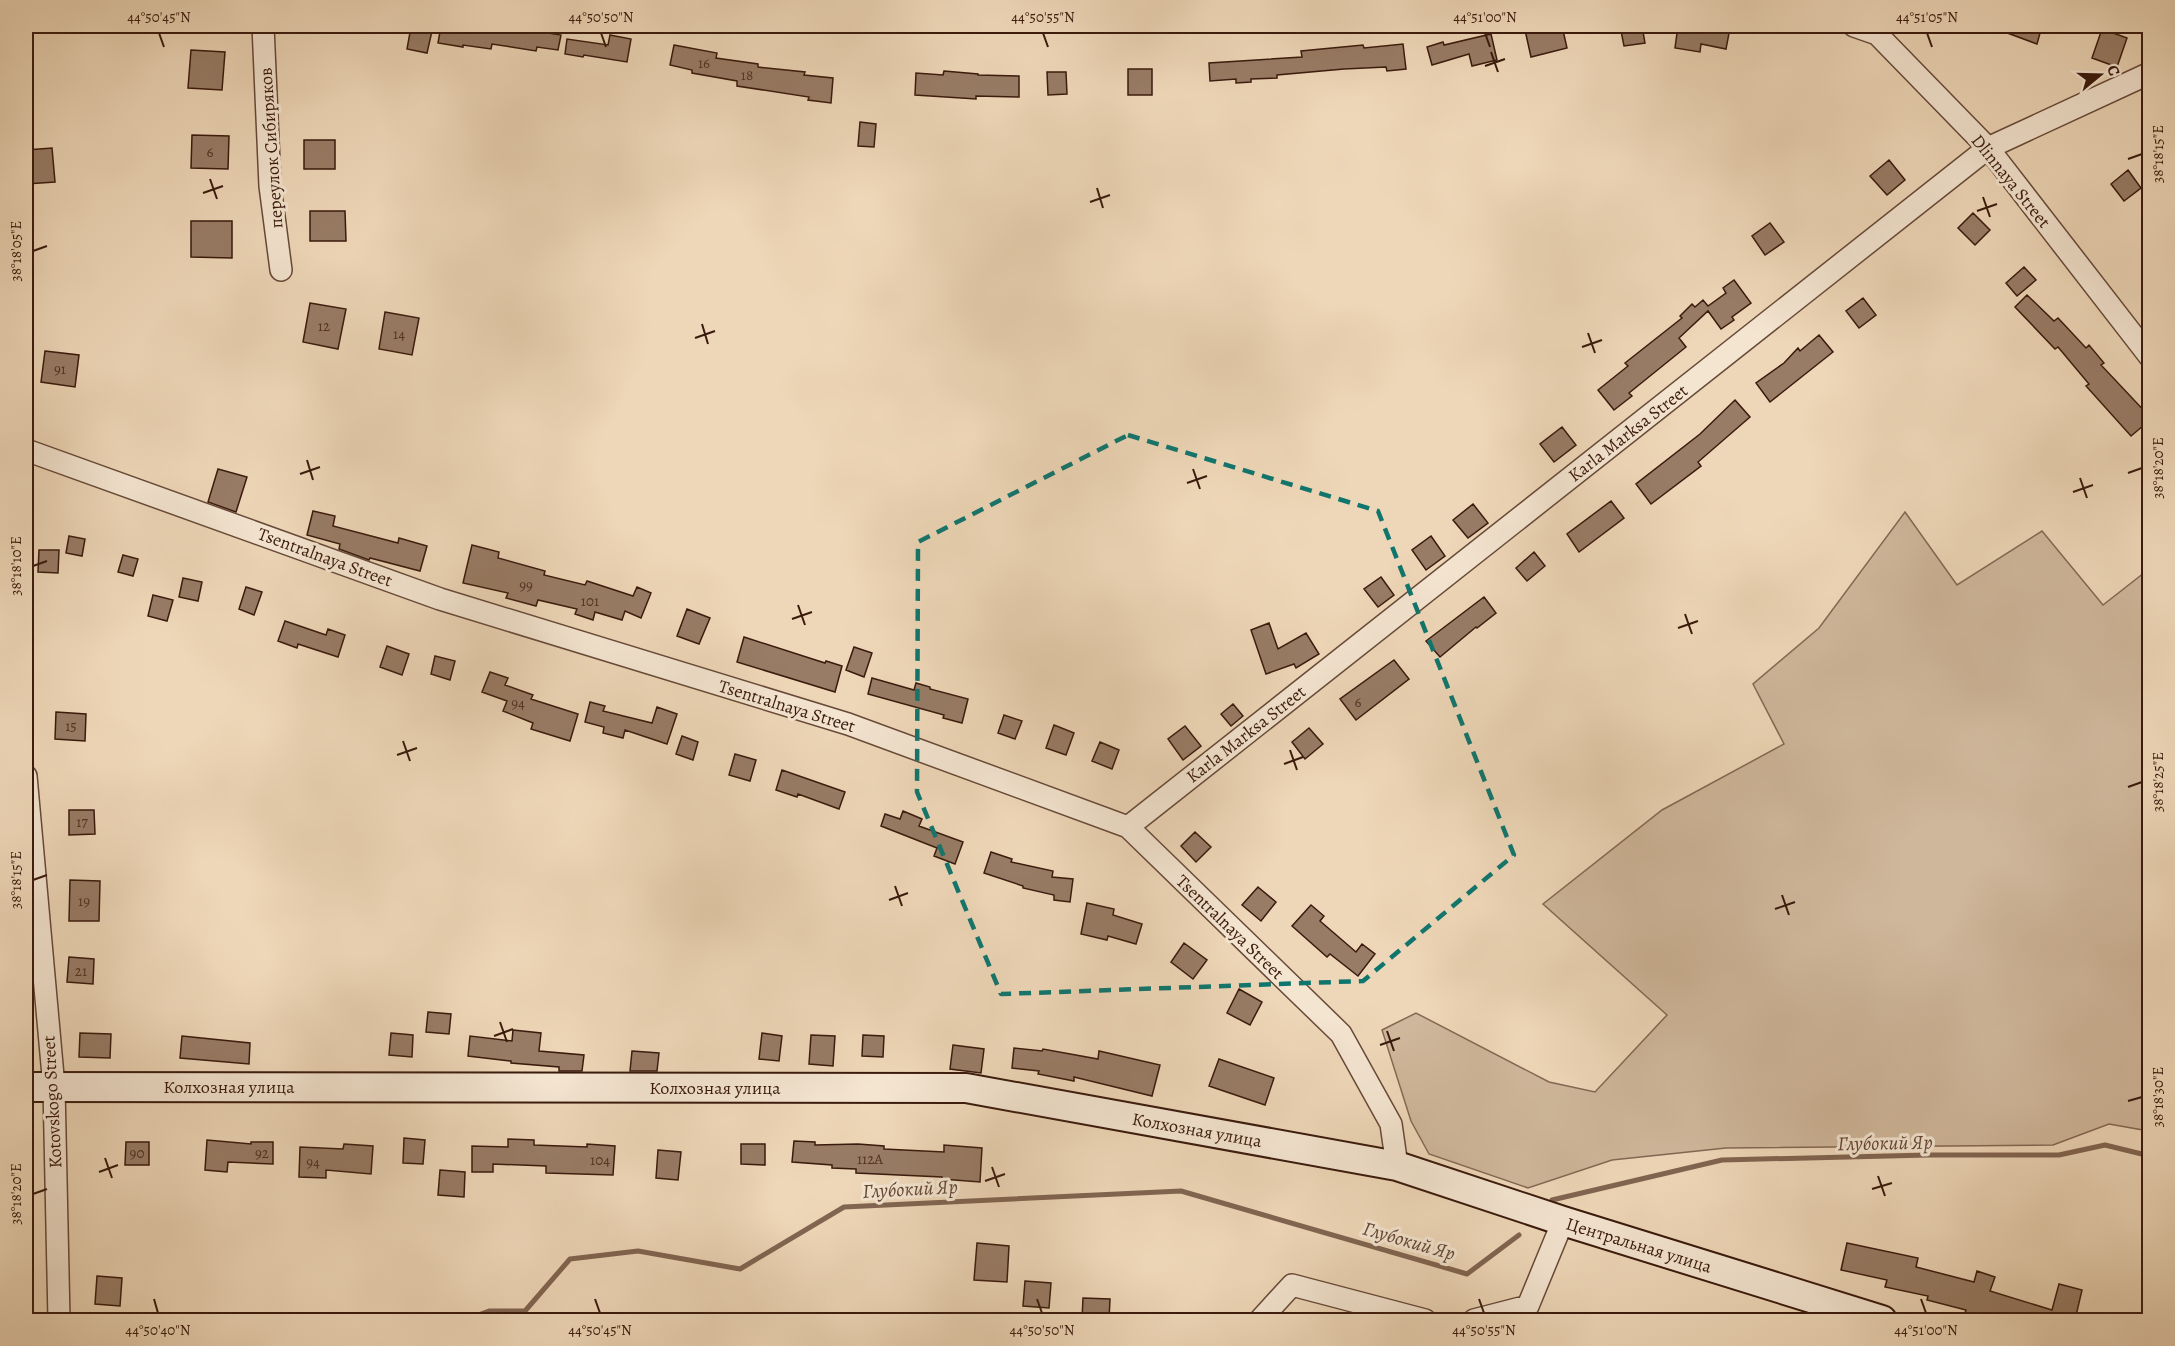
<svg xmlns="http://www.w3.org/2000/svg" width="2175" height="1346" font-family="Alegreya,serif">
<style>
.green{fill:#cfb79b;stroke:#846854;stroke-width:1.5}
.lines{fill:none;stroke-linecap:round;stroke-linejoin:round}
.stream{stroke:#816551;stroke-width:5}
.building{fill:#987c66;stroke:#3a1a0d;stroke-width:1.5}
.street-casing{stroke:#674938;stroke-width:24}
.secondary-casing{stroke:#3a1a0d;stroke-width:32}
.street{stroke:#f4e5d1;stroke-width:21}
.secondary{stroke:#f4e5d1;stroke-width:28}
.marked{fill:none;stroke:#0f766e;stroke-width:4.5;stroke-dasharray:12 8;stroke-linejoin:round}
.ticks{fill:none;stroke:#3a1a0d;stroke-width:2}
.labels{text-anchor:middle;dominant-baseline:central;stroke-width:6;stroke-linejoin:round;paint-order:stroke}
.number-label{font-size:15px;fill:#523223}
.street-label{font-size:18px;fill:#3a1a0d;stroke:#f4e5d1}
.water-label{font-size:20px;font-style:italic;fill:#644635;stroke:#f4e5d1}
.neatline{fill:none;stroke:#3a1a0d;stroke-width:2}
.ticks-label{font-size:15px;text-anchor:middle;fill:#3a1a0d}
</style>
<rect width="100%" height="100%" fill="#eed7b8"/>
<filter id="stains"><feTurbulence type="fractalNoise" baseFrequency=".00333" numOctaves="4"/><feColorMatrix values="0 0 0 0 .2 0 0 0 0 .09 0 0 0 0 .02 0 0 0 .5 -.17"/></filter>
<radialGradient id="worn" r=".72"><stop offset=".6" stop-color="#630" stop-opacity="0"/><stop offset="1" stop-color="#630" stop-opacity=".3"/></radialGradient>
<path class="green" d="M1905,512L1957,585L2042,531L2103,605L2149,569V1131L2109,1124L2053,1145L1726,1148L1612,1160L1528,1188L1429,1154L1411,1121L1382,1030L1416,1013L1549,1082L1595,1092L1667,1015L1543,904L1662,810L1784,744L1753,684L1819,628Z"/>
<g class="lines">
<path class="stream" d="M1552,1200L1722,1160L1928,1155H2059L2105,1145L2150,1156
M465,1320L489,1311H525L570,1259L638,1251L740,1269L844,1207L1181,1191L1467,1274L1519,1235"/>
</g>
<path class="building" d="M441,26H503L561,35L558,50L537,47L536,51L492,44L491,49L463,45V47L438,43Z
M1544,26H1562L1567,48L1531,57L1525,30Z
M1620,26H1642L1645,43L1624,46Z
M1678,26H1718L1730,28L1726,49L1701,44L1700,52L1675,48Z
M1995,26H2042L2037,44L1994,28Z
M411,27L432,31L427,53L407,49Z
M2102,29L2127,38L2117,67L2092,58Z
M1491,34L1497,60L1472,66L1469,54L1432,65L1427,47L1443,42L1444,45Z
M610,35L631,39L627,62L584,55L583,57L565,54L567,39L608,45Z
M1403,44L1406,69L1387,71L1386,67L1344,69L1277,75V78L1251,79V82L1236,83V79L1210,81L1209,63L1302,57L1301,51L1363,45L1364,48Z
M674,45L717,53L716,58L758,64V67L805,72L804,75L833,78L831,103L808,100L809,97L737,86V81L692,73V70L670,65Z
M191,50L225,52L222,90L188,88Z
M1128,69H1152V95H1128Z
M944,71L978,74V75L1019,76V97L976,96V99L915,95L916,73L943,75Z
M1047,72H1066L1067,94L1048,95Z
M860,122L876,124L874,147L858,146Z
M192,135L229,136L228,169L191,168Z
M304,140H335V169H304Z
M52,148L55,182L26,184V150Z
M1889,160L1905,180L1887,195L1870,176Z
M2128,170L2141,188L2124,201L2111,184Z
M310,211H345L346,241H310Z
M1973,213L1990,230L1975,245L1958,228Z
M191,221H232V258L191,257Z
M1770,223L1784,242L1765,255L1752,236Z
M2024,267L2036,280L2017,296L2006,283Z
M1734,280L1751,303L1732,317L1734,320L1721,329L1708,311L1679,338L1686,347L1629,393L1632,396L1614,410L1598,390L1628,366L1625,363L1682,318L1680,316L1692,304L1695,307L1703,300L1708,306L1726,293L1723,288Z
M2027,295L2054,321L2058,318L2086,348L2089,345L2104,363L2101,365L2150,417V420L2131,436L2086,386L2089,384L2058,347L2055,349L2015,307Z
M1863,298L1876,315L1859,328L1846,311Z
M310,303L346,309L338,349L303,342Z
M385,312L419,318L412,355L379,349Z
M1819,335L1833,352L1770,402L1756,383L1784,363L1798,348L1800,351Z
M45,351L79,355L75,387L41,382Z
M1735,400L1750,417L1698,462L1701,466L1651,504L1636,484L1700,434Z
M1562,427L1576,445L1554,462L1540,444Z
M218,469L247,477L236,512L208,502Z
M1611,501L1624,518L1579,552L1567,534Z
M1473,504L1488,523L1468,538L1453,520Z
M313,511L335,516L333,526L398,543L399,538L427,546L420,571L370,558L369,560L339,549L340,544L307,535Z
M69,536L85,539L82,556L66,553Z
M1431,536L1445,556L1426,570L1412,550Z
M472,545L499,552L498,558L545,571L544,575L585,585L587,581L633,596L637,587L651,593L641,618L625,611L622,620L595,612L593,620L575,614L577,609L538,600L536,606L506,598L508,593L463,583Z
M39,550H59L58,573L38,572Z
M1534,552L1545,566L1527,581L1516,568Z
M123,555L138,559L133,576L118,572Z
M1381,577L1394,595L1378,607L1364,589Z
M183,578L202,582L198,601L179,597Z
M246,587L262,592L254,615L239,609Z
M153,595L173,600L167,621L148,616Z
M1484,597L1496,613L1477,628L1476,627L1440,657L1426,641Z
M687,609L710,618L699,644L677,636Z
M285,621L326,635L328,629L345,635L338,657L298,644L297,648L278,641Z
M1269,623L1278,649L1306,633L1319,654L1296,668L1294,664L1266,674L1251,630Z
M744,637L825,663L826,661L842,666L835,692L737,662Z
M387,646L409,654L402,675L380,667Z
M854,647L872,653L864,677L846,670Z
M435,656L455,661L450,680L431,674Z
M1394,660L1409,679L1356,720L1340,699Z
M490,672L508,678L505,685L533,695L531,699L578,714L570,741L531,729L533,723L503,711L507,701L482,692Z
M872,678L914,690L916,683L930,687V689L968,699L962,723L943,718L944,715L868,694Z
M590,702L605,706L603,711L652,723L657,707L677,714L667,744L625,730L623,738L603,733L604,727L585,722Z
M1233,704L1243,716L1231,726L1221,714Z
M56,712L86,714L85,741L55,739Z
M1004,715L1022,721L1015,739L998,733Z
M1054,725L1074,733L1066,755L1046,748Z
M1185,726L1201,746L1183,760L1168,739Z
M1309,728L1323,744L1305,759L1292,742Z
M682,736L698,742L693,760L676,754Z
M1100,742L1119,750L1112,769L1092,761Z
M735,754L756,760L750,781L729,775Z
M782,770L845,792L839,809L798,794L797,797L776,790Z
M69,810H94L95,834L69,835Z
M903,811L922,819L919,826L963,842L955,864L934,856L937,848L881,826L885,814L900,819Z
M1195,832L1211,847L1196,862L1181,846Z
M991,852L1012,859L1011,862L1053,871L1052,877L1073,879L1070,902L1054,900V895L1023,888V886L984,873Z
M70,880L100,881L99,921H69Z
M1258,887L1276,902L1261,921L1242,905Z
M1087,903L1114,909L1113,915L1142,924L1136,944L1108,936L1107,940L1081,934Z
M1311,905L1324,916L1320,921L1356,952L1362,944L1375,954L1358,976L1330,954L1327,957L1292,926Z
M1184,943L1207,960L1193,979L1171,962Z
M69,957L94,959L93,984L67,982Z
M1239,989L1262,1002L1250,1025L1227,1013Z
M428,1012L451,1014L449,1034L426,1032Z
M513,1030L541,1033L539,1051L584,1055L582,1071H559V1067L511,1063V1061L468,1056L470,1036L512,1041Z
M80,1033L111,1034L110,1058L79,1057Z
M391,1033L413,1035L412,1057L389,1055Z
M762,1033L782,1036L779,1061L759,1059Z
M811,1035L835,1036L833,1066L809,1064Z
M863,1035L884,1036L883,1057L862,1056Z
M182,1036L250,1043L249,1064L180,1058Z
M953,1045L984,1049L981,1073L950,1069Z
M1014,1048L1042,1051L1043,1049L1098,1059L1099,1051L1160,1065L1152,1096L1074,1077V1081L1038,1074L1039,1071L1012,1068Z
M632,1051L659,1053L657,1071H630Z
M1219,1059L1274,1078L1265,1105L1209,1086Z
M404,1138L425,1140L423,1164L403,1163Z
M508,1139L534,1140V1145L587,1147V1144L615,1146L613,1175L546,1173V1166L493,1164V1172H472V1146L508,1147Z
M207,1140L251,1144V1142H273V1164L228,1162L227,1172L205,1170Z
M794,1141L815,1142V1145L858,1144L884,1146V1149L944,1152V1145L982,1148L980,1182L942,1179V1177L856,1173V1169L832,1168V1165L792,1162Z
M126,1142H149V1165H125Z
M344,1144L373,1146L371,1174L326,1170V1178L299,1177L300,1147L343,1149Z
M741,1144H765V1165L741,1164Z
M658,1150L681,1152L678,1180L656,1178Z
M440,1170L465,1172L464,1197L438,1195Z
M977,1243L1009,1246L1007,1282L974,1280Z
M1847,1243L1918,1258L1916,1267L1974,1282L1977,1271L1995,1277L1990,1291L2052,1310L2059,1284L2082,1290L2075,1320H2009L1984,1313L1982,1318L1965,1313L1966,1310L1927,1300L1928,1296L1885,1287L1887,1280L1841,1270Z
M97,1276L122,1278L120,1306L95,1304Z
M1025,1281L1051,1283L1049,1308L1023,1306Z
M1083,1298L1110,1299L1109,1320L1082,1319Z"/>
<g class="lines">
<g class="street-casing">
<path id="street" d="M263,26L270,186L281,270
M1854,26L1877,34L1988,148L2150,357
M26,450L440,599L848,724L1128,827L1341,1034L1391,1124L1397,1166
M26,776L54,1087L59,1320
M1128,827L1988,148L2150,73
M1260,1320L1292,1285L1425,1320
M1474,1320L1528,1306L1563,1221"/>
</g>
<g class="secondary-casing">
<path id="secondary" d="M26,1087L966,1088L1397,1166L1563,1221L1882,1320"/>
</g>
<use href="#street" class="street"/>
<use href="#secondary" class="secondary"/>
</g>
<path class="marked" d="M1128,435L1378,511L1514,855L1363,981L1001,994L917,792L918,542Z"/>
<path class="ticks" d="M159,33L164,47M601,33L606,47M1043,33L1048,47M1485,33L1490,47M1927,33L1932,47M1491,52L1498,72M1485,66L1505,59M2128,159L2142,154M210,179L217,199M1097,188L1103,208M203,193L223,186M1983,197L1990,217M1090,202L1110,195M1977,211L1997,204M33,251L47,246M702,324L708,344M1588,333L1595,353M695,338L715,331M1582,347L1602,340M307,460L313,480M1193,469L1200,489M2128,473L2142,468M300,474L320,467M2080,478L2087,498M1187,483L1207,476M2073,492L2093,485M33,566L47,561M798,605L805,625M1685,614L1692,634M792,619L812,612M1678,628L1698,621M403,741L410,761M1290,750L1297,770M397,755L417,748M1284,764L1303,757M2128,787L2142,782M33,880L47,875M895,886L902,906M1782,895L1789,915M889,900L908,893M1775,909L1795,902M500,1022L507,1042M1387,1031L1394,1051M494,1036L513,1029M1380,1045L1400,1038M2128,1101L2142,1097M105,1158L112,1178M992,1167L999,1187M99,1172L118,1165M1878,1176L1885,1196M985,1181L1005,1174M1872,1189L1892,1183M33,1194L47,1189M154,1299L158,1313M595,1299L600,1313M1037,1299L1042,1313M1479,1299L1484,1313M1921,1299L1926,1313"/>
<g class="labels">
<g class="number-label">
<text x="704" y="63">16</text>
<text x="747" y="75">18</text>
<text x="210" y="152">6</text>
<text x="324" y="326">12</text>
<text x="399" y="334">14</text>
<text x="60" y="369">91</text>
<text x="526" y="585">99</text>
<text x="590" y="601">101</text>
<text x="1358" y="702">6</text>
<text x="518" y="703">94</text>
<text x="71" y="726">15</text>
<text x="82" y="822">17</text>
<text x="84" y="901">19</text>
<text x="81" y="971">21</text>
<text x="137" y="1153">90</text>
<text x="262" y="1153">92</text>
<text x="870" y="1159">112А</text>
<text x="600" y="1160">104</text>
<text x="313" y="1162">94</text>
</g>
<g class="street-label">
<text transform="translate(271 148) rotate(-94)">переулок Сибиряков</text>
<text transform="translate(2011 181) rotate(51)">Dlinnaya Street</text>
<text transform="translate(1628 433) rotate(-38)">Karla Marksa Street</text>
<text transform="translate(325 557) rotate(20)">Tsentralnaya Street</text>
<text transform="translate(787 706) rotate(17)">Tsentralnaya Street</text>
<text transform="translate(1246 734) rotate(-38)">Karla Marksa Street</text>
<text transform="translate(1230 927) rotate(44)">Tsentralnaya Street</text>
<text x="229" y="1087">Колхозная улица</text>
<text x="715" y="1088">Колхозная улица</text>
<text transform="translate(52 1102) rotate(-93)">Kotovskogo Street</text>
<text transform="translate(1197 1130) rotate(10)">Колхозная улица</text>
<text transform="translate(1639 1245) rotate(17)">Центральная улица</text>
</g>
<g class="water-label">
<text transform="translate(1885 1143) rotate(-1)">Глубокий Яр</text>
<text transform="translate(910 1189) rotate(-3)">Глубокий Яр</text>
<text transform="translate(1409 1241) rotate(16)">Глубокий Яр</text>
</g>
</g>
<rect width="2175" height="1346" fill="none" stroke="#eed7b8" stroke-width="66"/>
<g transform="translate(2100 75) rotate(71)" stroke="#f4e5d1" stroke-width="4.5" paint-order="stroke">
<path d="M0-4.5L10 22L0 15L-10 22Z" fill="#3a1a0d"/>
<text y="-9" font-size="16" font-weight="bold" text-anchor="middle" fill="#3a1a0d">С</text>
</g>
<rect x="33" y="33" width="2109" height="1280" class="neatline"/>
<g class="ticks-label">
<text x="159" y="22">44°50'45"N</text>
<text x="601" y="22">44°50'50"N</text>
<text x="1043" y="22">44°50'55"N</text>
<text x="1485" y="22">44°51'00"N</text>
<text x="1927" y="22">44°51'05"N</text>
<text transform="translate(2158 154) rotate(-90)" y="5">38°18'15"E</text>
<text transform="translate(16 251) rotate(-90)" y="5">38°18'05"E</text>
<text transform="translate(2158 468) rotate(-90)" y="5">38°18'20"E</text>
<text transform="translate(16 566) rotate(-90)" y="5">38°18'10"E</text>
<text transform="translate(2158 782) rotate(-90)" y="5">38°18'25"E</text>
<text transform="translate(16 880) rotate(-90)" y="5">38°18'15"E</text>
<text transform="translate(2158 1097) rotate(-90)" y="5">38°18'30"E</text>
<text transform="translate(16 1194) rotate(-90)" y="5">38°18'20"E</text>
<text x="158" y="1335">44°50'40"N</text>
<text x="600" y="1335">44°50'45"N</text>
<text x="1042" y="1335">44°50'50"N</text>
<text x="1484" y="1335">44°50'55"N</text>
<text x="1926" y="1335">44°51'00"N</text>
</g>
<rect width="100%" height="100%" filter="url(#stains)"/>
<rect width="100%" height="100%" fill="url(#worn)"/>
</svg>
